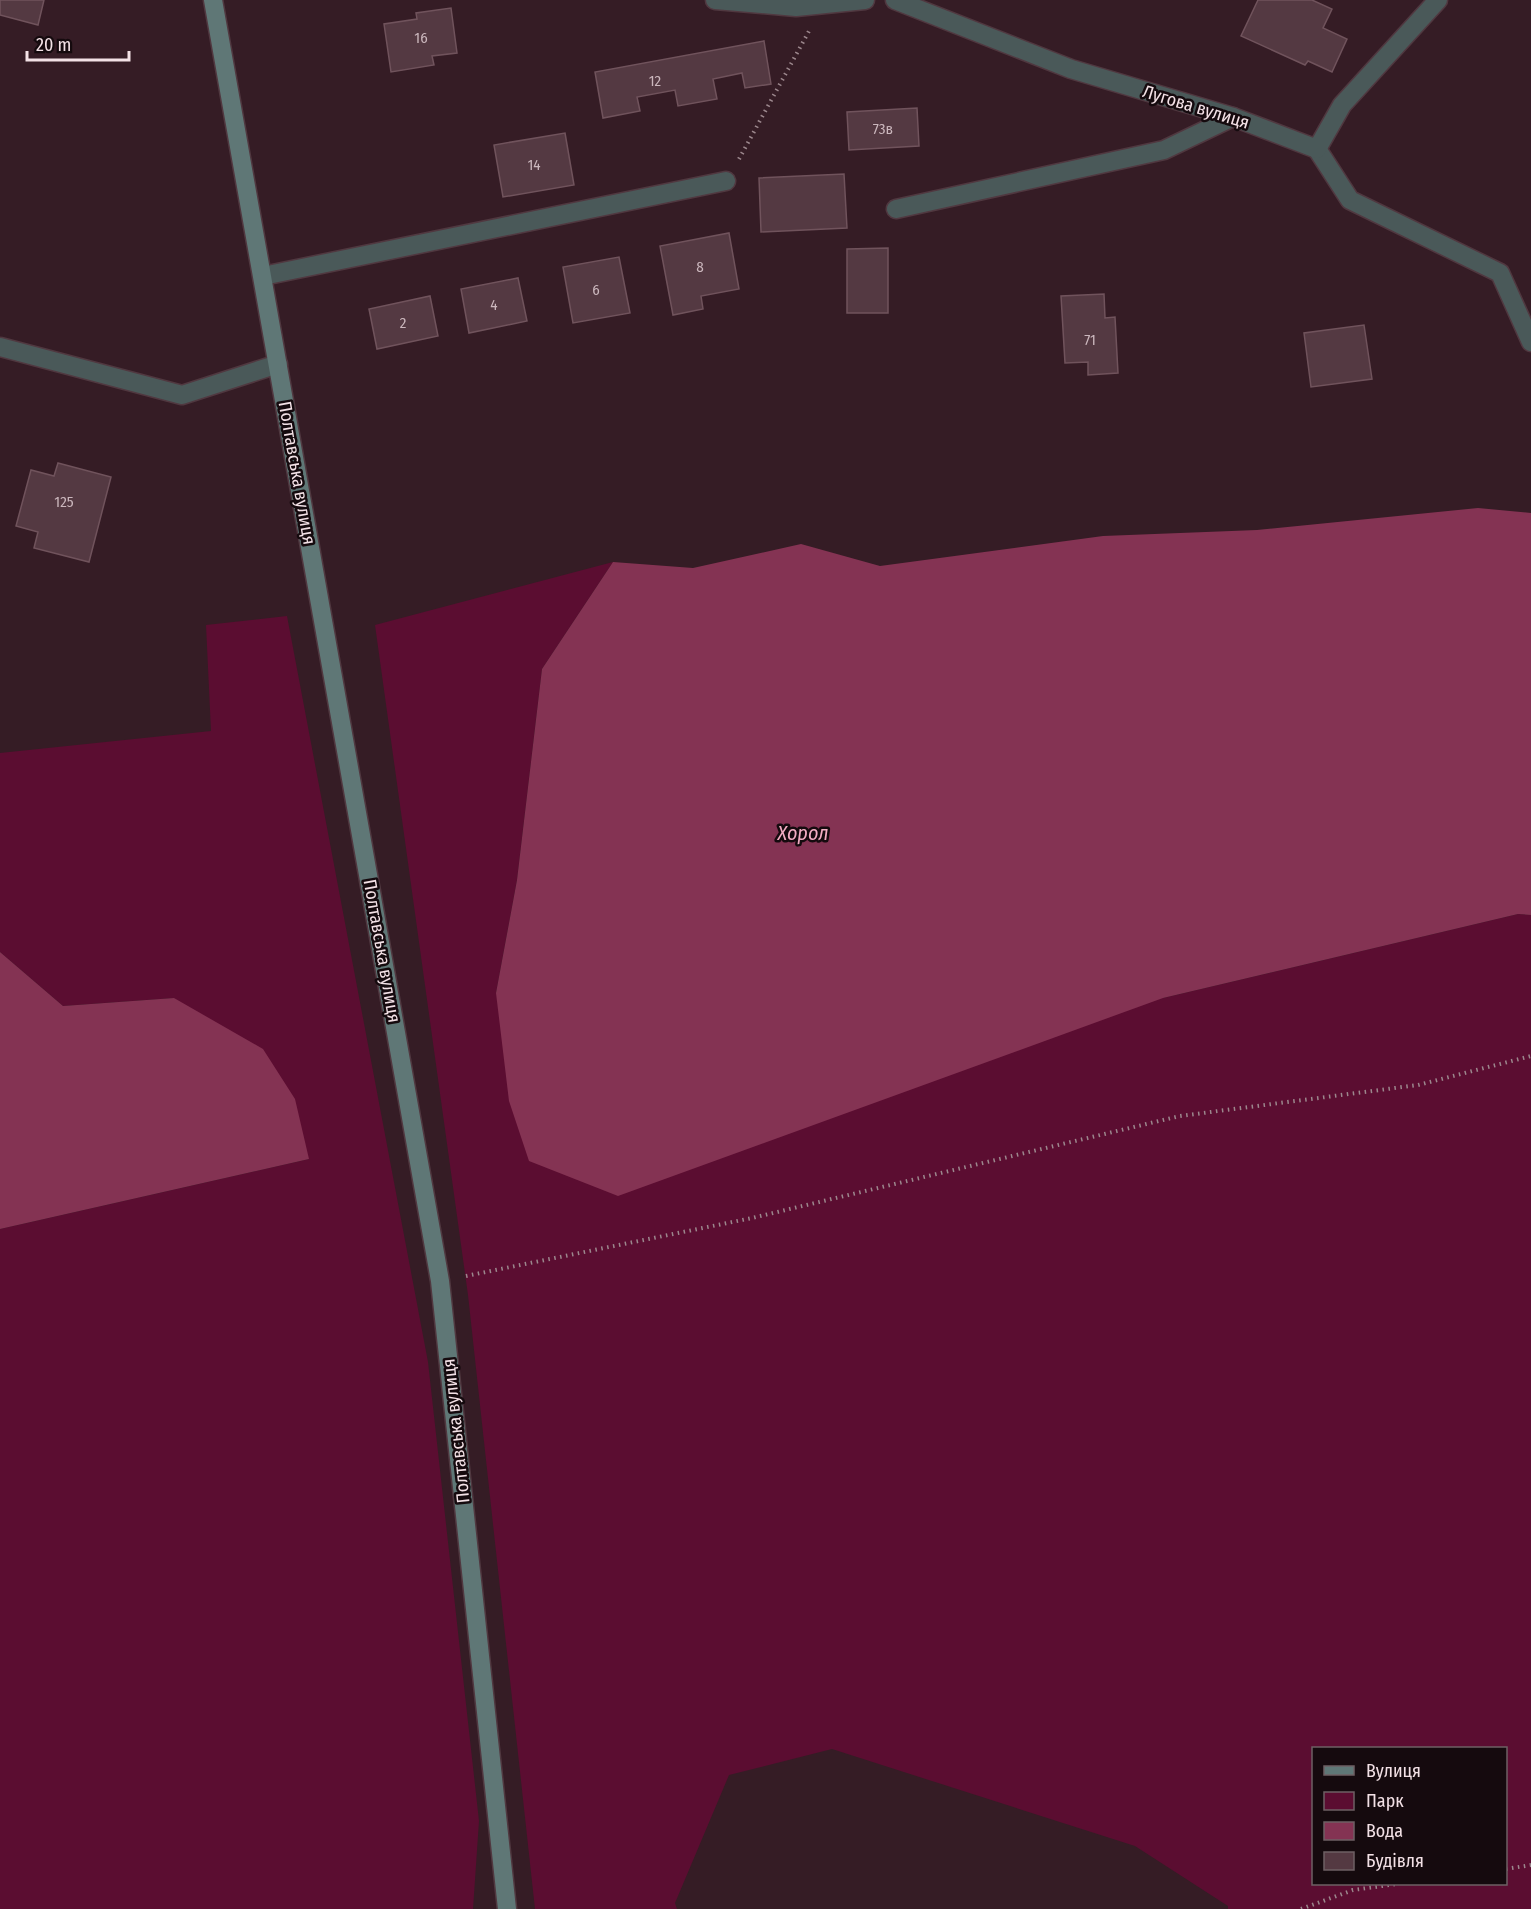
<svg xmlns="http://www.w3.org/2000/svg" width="1531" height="1909" font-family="'Fira Sans Condensed',sans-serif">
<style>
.green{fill:#5b0d31;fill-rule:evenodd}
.water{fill:#843353}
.building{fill:#543942;stroke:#70535c;stroke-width:1.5}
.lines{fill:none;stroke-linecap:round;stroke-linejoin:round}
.lane-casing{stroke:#503840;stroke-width:21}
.street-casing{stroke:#503840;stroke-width:21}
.secondary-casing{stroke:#503840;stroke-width:21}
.path{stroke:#9c878d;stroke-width:4;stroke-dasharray:1.5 4.5;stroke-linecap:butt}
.lane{stroke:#4a5959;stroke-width:18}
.street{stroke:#4a5959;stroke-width:18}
.secondary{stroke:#5f7776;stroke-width:18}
.labels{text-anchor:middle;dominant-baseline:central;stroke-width:5;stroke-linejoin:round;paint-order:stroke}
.number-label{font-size:15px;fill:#cbb7bd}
.street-label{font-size:18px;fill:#f3e1e6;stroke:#150a0e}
.water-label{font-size:20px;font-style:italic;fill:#f3adc3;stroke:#150a0e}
</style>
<rect width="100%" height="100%" fill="#351c25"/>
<path class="green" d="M613,562L542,669L517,880L496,993L1163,998L1518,914L1531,915V1909H1228V1906L1135,1846L832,1749L729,1775L675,1903L677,1909H535L468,1295L375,625ZM1314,1748H1506V1884H1314Z
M287,616L428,1362L479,1821L473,1909H0V1229L309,1159L174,998L63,1006L0,952V753L211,731L206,625Z"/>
<path class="water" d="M1478,508L1531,513V915L1518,914L1163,998L618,1196L529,1161L509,1101L496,993L517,880L542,669L613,562L693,568L801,544L880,566L1103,536L1257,530Z
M0,952L63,1006L174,998L263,1049L295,1099L309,1159L0,1229Z"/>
<path class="building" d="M0,0H44L38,25L0,15Z
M1258,0H1312L1332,9L1323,28L1347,39L1332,72L1308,61L1305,65L1241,36Z
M451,8L457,53L432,56L434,65L391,72L384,24L417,19L416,13Z
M764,41L771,84L745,88L742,73L713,79L717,99L678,106L675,90L637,97L640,111L603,118L595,72Z
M917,108L919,146L849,150L847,112Z
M565,133L574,185L503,197L494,145Z
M844,174L847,228L761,232L759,178Z
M729,233L739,289L701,296L703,309L673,315L660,246Z
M888,248V313H847V249Z
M619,257L630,313L573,323L563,267Z
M518,278L527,321L469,333L461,289Z
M1104,294L1105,318L1115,317L1118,373L1088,375V362L1065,363L1061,296Z
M430,296L438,336L377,349L369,309Z
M1364,325L1372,379L1311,387L1304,333Z
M58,463L111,477L89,562L34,548L38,532L16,526L31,470L54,476Z"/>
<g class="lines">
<g class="lane-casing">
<path id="lane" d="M1317,149L1350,200L1500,273L1531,342
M896,209L1164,150L1233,117
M263,276L726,181"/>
</g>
<g class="street-casing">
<path id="street" d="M715,0L796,7L865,0
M895,0L1071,69L1233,117L1317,149L1342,105L1438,0
M0,347L182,395L278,364"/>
</g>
<g class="secondary-casing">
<path id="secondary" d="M213,0L440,1281L507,1909"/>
</g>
<path class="path" d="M739,159L809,31
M466,1276L752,1218L1180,1116L1418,1085L1531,1056
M1506,1869L1531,1865
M1301,1909L1353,1890L1397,1884"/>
<use href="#lane" class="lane"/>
<use href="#street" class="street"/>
<use href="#secondary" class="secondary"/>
</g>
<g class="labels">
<g class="number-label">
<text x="421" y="38">16</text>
<text x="655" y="81">12</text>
<text x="883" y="129">73в</text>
<text x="534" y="165">14</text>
<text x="700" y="267">8</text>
<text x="596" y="290">6</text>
<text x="494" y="305">4</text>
<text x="403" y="323">2</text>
<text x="1090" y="340">71</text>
<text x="64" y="502">125</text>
</g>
<g class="street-label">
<text transform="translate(1196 107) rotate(17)">Лугова вулиця</text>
<text transform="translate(297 473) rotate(80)">Полтавська вулиця</text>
<text transform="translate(382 951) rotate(80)">Полтавська вулиця</text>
<text transform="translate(456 1431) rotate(-96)">Полтавська вулиця</text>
</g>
<g class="water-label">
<text x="803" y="833">Хорол</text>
</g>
</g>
<rect x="1312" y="1747" width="195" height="138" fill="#150a0e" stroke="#6e6064" stroke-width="1.5"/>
<rect x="1324" y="1766" width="30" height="9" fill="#5f7776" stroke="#6e6064" stroke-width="1.5"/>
<text x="1366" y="1777" font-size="18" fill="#f3e1e6">Вулиця</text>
<rect x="1324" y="1792" width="30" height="18" fill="#5b0d31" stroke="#6e6064" stroke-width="1.5"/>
<text x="1366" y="1807" font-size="18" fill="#f3e1e6">Парк</text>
<rect x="1324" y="1822" width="30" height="18" fill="#843353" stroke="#6e6064" stroke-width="1.5"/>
<text x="1366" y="1837" font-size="18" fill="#f3e1e6">Вода</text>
<rect x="1324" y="1852" width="30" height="18" fill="#543942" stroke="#6e6064" stroke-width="1.5"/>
<text x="1366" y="1867" font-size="18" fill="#f3e1e6">Будівля</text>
<path d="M27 51v9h102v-9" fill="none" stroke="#f3e1e6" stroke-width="3"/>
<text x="36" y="51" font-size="18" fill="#f3e1e6" stroke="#150a0e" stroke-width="4.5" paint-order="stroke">20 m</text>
</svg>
